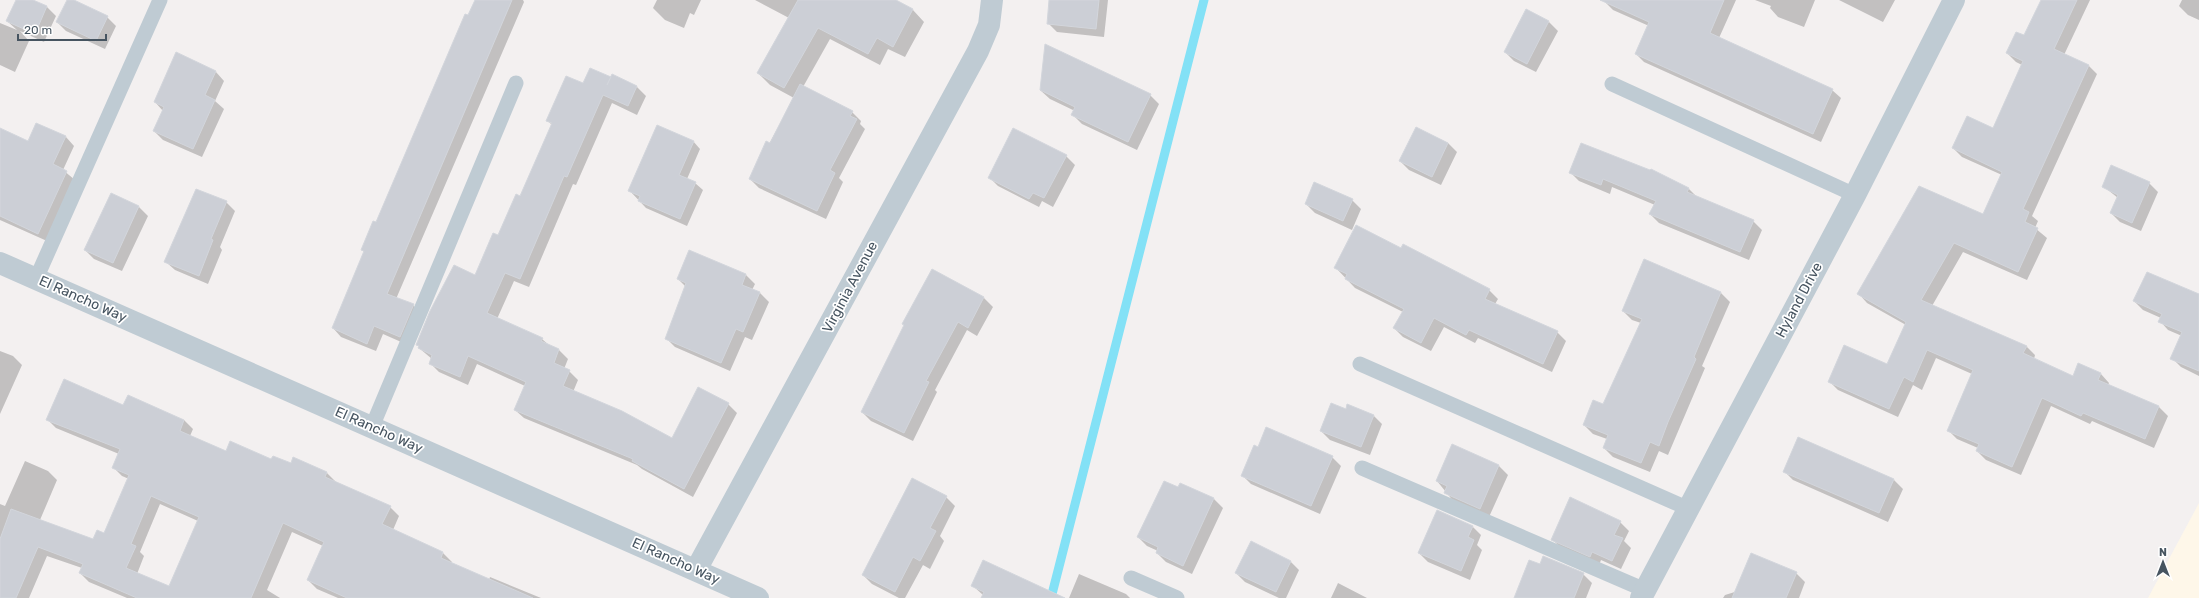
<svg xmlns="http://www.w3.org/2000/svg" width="2199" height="598" font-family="Rubik,sans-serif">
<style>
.commercial{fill:#fef7e9}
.shadow{fill:#0003;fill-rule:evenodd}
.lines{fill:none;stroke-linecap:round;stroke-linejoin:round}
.stream{stroke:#83e1f6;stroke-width:9}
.building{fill:#cccfd6;stroke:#d3d6dc;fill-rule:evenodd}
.lane{stroke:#bfcbd3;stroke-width:15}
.street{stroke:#bfcbd3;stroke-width:22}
.labels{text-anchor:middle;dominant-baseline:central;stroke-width:3.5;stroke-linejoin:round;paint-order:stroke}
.street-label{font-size:14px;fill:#465460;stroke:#fff}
</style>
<rect width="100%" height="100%" fill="#f3f0f0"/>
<path class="commercial" d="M2199,503V598H2148Z"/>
<path class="shadow" d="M17,0H31L47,7L56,16L44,42L20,31L29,41L15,72L0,65V23L17,30L7,21Z
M68,0L107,17L116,26L105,49L66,31L57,22Z
M476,0H523L524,2L396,299L413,305L421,314L408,345L383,334L376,351L341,337L333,328L364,252L362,250L377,223Z
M657,0H701L694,15L690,13L684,28L665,20L653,8Z
M755,0H894L913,10L924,22L905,57L888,49L880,65L830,39L803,87L852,112L861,121L860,124L865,129L839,178L843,182L826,219L759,188L750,179L794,98L770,85L758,73L789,18Z
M1050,0H1108L1104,37L1057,32L1048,23Z
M1606,0H1736L1719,38L1832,90L1841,98L1821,142L1644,62L1636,54L1649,26L1613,10L1605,2Z
M1755,0H1815L1804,27L1778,17L1770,8L1771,6Z
M1839,0H1895L1883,22Z
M2042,0H2090L2064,55L2088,65L2097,74L2032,216L2038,221L2035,228L2047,238L2027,280L1963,252L1932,306L2026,346L2035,355L2034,359L2073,377L2101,374L2109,383L2108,385L2159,407L2168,416L2154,448L2092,421L2090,424L2051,406L2021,475L1986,460L1977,451L1978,448L1957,439L1948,430L1972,374L1936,358L1922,390L1913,385L1898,417L1838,390L1829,381L1888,365L1906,325L1867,303L1859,294L1983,215L2002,175L1962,157L1953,148L1993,129L2022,65L2016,62L2007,53L2025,37Z
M2182,0H2199V20L2188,15L2179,6Z
M1549,22L1558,31L1536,72L1514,61L1505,52Z
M216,72L224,81L215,101L224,109L202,157L163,140L154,131L163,111L155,102Z
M613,76L637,87L646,96L637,115L612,103L576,185L573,184L529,287L514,281L497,319L542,339L550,346L559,350L568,359L564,369L569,371L578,380L573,392L672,439L728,404L737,413L693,497L642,469L637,465L524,418L515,410L525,386L477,364L468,385L439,372L430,363L432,359L419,348L475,277L521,197L552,125L547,120L584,84Z
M1040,90L1150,95L1159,104L1137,150L1082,124L1073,115L1075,111L1050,99Z
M37,124L66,137L74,146L63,170L75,180L47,241L0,220V129L28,143Z
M1416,128L1448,143L1457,152L1441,185L1409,170L1400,161Z
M693,141L700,149L687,179L695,183L703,190L687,226L646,208L629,190Z
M1066,156L1075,165L1053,207L1042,201L1039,207L998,186L989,177Z
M1570,172H1650L1689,189L1697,197L1753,221L1762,230L1749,260L1659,223L1650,214L1655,205L1612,187L1610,194L1579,181Z
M2149,183L2158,192L2141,231L2120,222L2111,213L2118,198L2103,186Z
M1352,200L1361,209L1352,230L1315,213L1306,204Z
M226,202L235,211L220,247L222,250L208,284L175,270L166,262Z
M139,207L148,216L122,271L94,259L85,250Z
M1402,249L1489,290L1498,299L1495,304L1557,332L1566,341L1552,372L1478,338L1475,343L1444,327L1431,351L1403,337L1394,328L1403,312L1355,288L1335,267Z
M690,251L746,275L755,284L752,290L760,293L769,302L752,340L745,337L730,371L675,347L666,338L686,287L678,279Z
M1644,261L1721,293L1730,302L1702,366L1705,368L1668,455L1659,451L1650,472L1613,457L1604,448L1607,439L1593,434L1584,425L1604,405L1641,323L1632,320L1623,311Z
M933,270L984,298L993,307L977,336L967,330L935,390L937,392L913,441L871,421L862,412Z
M2199,296V376L2181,367L2172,358L2182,336L2168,330L2160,321L2161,318L2143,310L2134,301Z
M0,351L13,356L22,365L0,414Z
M124,406L184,420L193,429L190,436L227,452L291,465L294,459L327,473L336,482L390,507L399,516L393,530L443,553L452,562L451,564L489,580L490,577L541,598H338L317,589L308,580L323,546L292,532L267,590L280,598H127L89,582L80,573L82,568L47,556L29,598H0V556L6,541L0,539V504L5,506L25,461L48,471L57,480L40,520L94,540L104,534L129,479L122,476L113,467L119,454L56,428L47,419ZM160,504L198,521L170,587L137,574L144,556L140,552Z
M1346,410L1373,415L1382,424L1370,455L1330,440L1321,431Z
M1799,438L1894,480L1903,489L1888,522L1793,480L1784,471Z
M1452,446L1499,466L1508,475L1489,517L1454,502L1437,481Z
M1332,457L1341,466L1320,514L1251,484L1242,475Z
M1181,484L1214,499L1223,508L1192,574L1166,562L1157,553L1158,551L1147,546L1138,537Z
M946,497L955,506L940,536L944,541L930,569L923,565L905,598H899L872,584L863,575Z
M1620,522L1629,531L1624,541L1631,548L1621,569L1601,560L1599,565L1561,548L1552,539Z
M1472,526L1481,535L1477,545L1482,550L1470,580L1428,562L1419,553Z
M1290,561L1299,570L1286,598H1279L1245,582L1236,573Z
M1540,565L1583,574L1592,583L1586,598H1518Z
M1796,573L1805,582L1799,598H1723L1725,595Z
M1079,574L1126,594L1130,598H1069Z
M1338,583L1367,598H1331Z
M973,586L1063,598H982L983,595Z"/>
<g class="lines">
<path class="stream" d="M1051,598L1204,0"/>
</g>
<path class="building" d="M16,0H33L47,6L35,34L6,21Z
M67,0H74L108,16L96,41L56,22Z
M475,0H512L387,294L414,304L400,337L374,326L367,344L332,328L364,251L361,250L373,221L376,222L465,14L468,15Z
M798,0H896L913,9L893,47L877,38L868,54L818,28L784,88L757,73Z
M1049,0H1099L1096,29L1047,24Z
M1600,0H1724L1710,33L1833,89L1813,134L1635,54L1649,22Z
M2041,0H2077L2054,49L2089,65L2023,209L2029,212L2025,222L2038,228L2018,272L1954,243L1921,300L2027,346L2023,353L2073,376L2078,363L2101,373L2098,380L2159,406L2145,439L2083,413L2081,416L2042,398L2012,467L1976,451L1979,444L1947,431L1973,370L1927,350L1913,382L1904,377L1889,409L1828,382L1844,345L1887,364L1906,322L1857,294L1919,186L1983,214L2002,172L1952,148L1967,116L1993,128L2023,61L2006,53L2016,32L2024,35Z
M1526,9L1549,21L1527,64L1504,52Z
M1045,44L1151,94L1128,142L1071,115L1075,107L1040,90Z
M176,52L216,71L205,95L215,100L193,149L153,131L164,107L154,102Z
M590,68L611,77L607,85L612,74L637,86L628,106L603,95L567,177L564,176L520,279L505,273L487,313L543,338L541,341L559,349L554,363L570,370L563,386L622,411L672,438L698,387L729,403L684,489L632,461L633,459L514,410L526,382L468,356L460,377L429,364L432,355L418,348L419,346L416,345L430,311L454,265L475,275L493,233L498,235L516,194L520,196L552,123L546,121L566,76L583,83Z
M800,84L853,111L850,116L857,119L830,170L835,173L817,211L749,179L766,141L770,143Z
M36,123L66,136L53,164L67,171L38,234L0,216V128L28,141Z
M657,125L694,141L679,175L696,182L680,219L638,201L640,196L628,191Z
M1416,127L1448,143L1432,177L1399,161Z
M1013,128L1067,155L1044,198L1033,193L1029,199L988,178Z
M1581,143L1650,170L1651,169L1689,188L1687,192L1754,220L1740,252L1649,214L1656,201L1603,179L1601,185L1569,173Z
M2111,165L2150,182L2132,223L2110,213L2118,195L2102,187Z
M1314,182L1353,199L1343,221L1305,204Z
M196,189L227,201L211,239L213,240L199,276L164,262Z
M111,193L139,206L113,263L84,250Z
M1356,225L1401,248L1403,244L1490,289L1485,299L1558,331L1543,364L1469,330L1466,335L1434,318L1421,343L1393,328L1404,309L1345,279L1347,274L1334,268Z
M689,250L746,274L742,285L760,292L743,332L736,329L721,363L665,339L686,283L677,279Z
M1644,259L1721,292L1694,357L1696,359L1668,422L1659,446L1650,442L1641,463L1603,448L1608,435L1583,425L1593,400L1603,404L1642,319L1622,311Z
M932,269L984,297L968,328L958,322L926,381L929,382L904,433L861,412L904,325L902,324Z
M2147,272L2199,294V371L2170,359L2182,332L2158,322L2162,314L2133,301Z
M64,379L123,405L128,395L184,420L180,431L226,451L230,441L271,459L273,456L291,463L293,457L327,472L325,477L391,506L382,524L443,552L441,558L533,598H347L307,580L324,542L283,523L251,598H137L79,573L83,564L38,547L16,598H0V539L11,509L93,539L97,530L104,533L129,475L112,468L120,449L46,420ZM151,496L199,517L169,586L126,568L136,546L131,544Z
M1331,403L1346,409L1347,404L1374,415L1361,447L1320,431Z
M1266,427L1333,456L1311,506L1241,476L1254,445L1258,447Z
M1798,437L1894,479L1879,513L1783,472Z
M1452,444L1499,465L1480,509L1444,493L1447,486L1436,481Z
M912,478L947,496L930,528L936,531L920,561L913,557L895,592L862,575Z
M1164,481L1178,487L1180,483L1214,498L1183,566L1156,553L1158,547L1137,537Z
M1570,497L1621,521L1614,535L1623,538L1612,561L1592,552L1590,557L1551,540Z
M1437,510L1473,526L1468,537L1474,540L1461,571L1418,553Z
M1251,541L1291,561L1276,592L1235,573Z
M1751,553L1797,572L1786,598H1732Z
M1543,556L1584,573L1574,598H1514L1529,560L1540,564Z
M983,560L1065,598H981L984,592L971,586Z"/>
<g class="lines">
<path class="lane" d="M1612,84L1855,195
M36,279L160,0
M1360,364L1687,508
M372,427L516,83
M1362,468L1645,590
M1131,578L1177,598"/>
<path class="street" d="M0,263L758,598
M696,570L978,51L989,25L992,0
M1641,598L1855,195L1954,0"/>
</g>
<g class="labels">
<g class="street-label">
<text transform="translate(850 287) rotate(-62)">Virginia Avenue</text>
<text transform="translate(83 299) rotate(24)">El Rancho Way</text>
<text transform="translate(1799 300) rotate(-62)">Hyland Drive</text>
<text transform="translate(379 430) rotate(24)">El Rancho Way</text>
<text transform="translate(676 561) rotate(24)">El Rancho Way</text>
</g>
</g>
<g transform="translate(2163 562)" stroke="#ffffff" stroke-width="3" paint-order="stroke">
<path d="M0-3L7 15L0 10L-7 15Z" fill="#465460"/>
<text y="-6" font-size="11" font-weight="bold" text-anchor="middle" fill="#465460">N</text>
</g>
<path d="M18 34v6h88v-6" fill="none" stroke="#465460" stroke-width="2"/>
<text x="24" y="34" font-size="12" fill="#465460" stroke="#ffffff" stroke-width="3" paint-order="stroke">20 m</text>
</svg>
